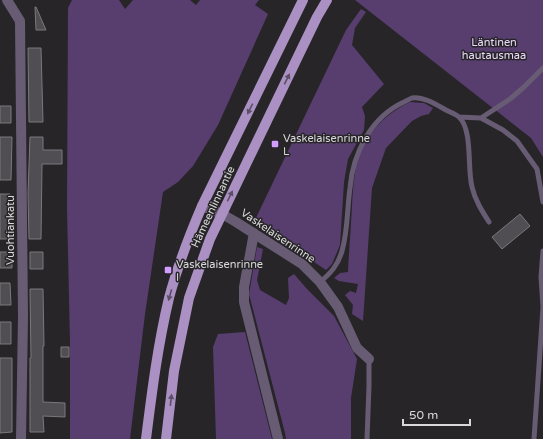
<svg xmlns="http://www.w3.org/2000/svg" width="543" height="439" font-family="'Varela Round',sans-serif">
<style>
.green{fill:#583e6f}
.building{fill:#504e52;stroke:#7a787c}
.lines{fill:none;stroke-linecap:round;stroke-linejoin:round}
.lane{stroke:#685c74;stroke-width:5}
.street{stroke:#685c74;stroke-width:10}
.primary{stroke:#ab91c3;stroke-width:10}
.oneway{fill:#5c5066}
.poi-dot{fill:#d19dfe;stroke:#272528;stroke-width:1.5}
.labels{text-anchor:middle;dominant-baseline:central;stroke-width:3;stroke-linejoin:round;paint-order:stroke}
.park-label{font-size:11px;fill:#e9d9fa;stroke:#272528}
.poi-label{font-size:11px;fill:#d9d8da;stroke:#272528;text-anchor:start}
.street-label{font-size:11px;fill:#d9d8da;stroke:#272528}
</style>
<rect width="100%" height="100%" fill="#272528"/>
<path class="green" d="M72,0H119L125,9L133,0H190L196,5L200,0H259L255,5L268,14L218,125L193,166L178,182L163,192L145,314L130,439H70V342L67,208L68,8Z
M355,0H543V157L531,138Z
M361,9L366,12L355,28L352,45L384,84L362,107L365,116L364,130L348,159L344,182L340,245L332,264L326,270L254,222L346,30Z
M410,102L424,103L433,108L429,114L421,116L412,121L386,148L372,188L363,321L352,314L353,305L345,295L350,291L356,293L358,284L339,281L334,278L340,273L348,272C349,250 351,227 352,205C353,189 354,171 359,156C367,132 387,113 410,102Z
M257,247L263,249L257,280L260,290L286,305L289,298L288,278L294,274L307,289L334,316L357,359L351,398V439H286L285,433L249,294Z
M245,332L272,439H216L213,347L218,334Z"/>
<path class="building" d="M35,7H36L46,30H36Z
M28,48H41L43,122H29Z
M0,106H11V123H0Z
M0,137H12L11,180H0Z
M30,137H43V150H62V164H42L41,239H29L28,193Z
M0,194H10L11,239H0Z
M520,214L530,226L502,249L492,237Z
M0,252H12V268H0Z
M30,252H43V269H30Z
M0,283H10L11,305H0Z
M30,289H43L44,346H43V402L65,403V417L43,416L44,432H30V358H31Z
M0,322H11V344H0Z
M61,347H69V357H61Z
M0,358H12V432L0,433Z"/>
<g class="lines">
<path class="lane" d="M459,117L481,118L510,99L524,87L543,68
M481,118L503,130L517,141L537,169L543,202
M320,282C331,273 338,265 342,251C348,230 347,209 350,188C353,153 371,117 404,102C406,101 409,99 412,98C423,96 437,105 446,110C450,112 456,114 459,117C473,130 467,168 472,187C475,200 482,211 489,222
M367,439L369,386V359
M534,439L543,307L541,277L543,251"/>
<path class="street" d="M7,0L20,21L23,316L21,439
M202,206L222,214L236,222L302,264L320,282L338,307L357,348L369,359
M254,233L244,287V302L278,439"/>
<path class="primary" d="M146,439C152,391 158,344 169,298C177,268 190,234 202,206L303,0
M166,439L174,371L189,298L210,239L317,17L327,0"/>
</g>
<defs><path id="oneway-solid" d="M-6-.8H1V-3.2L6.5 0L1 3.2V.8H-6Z"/></defs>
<g class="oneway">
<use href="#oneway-solid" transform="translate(287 79) rotate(-64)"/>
<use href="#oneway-solid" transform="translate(250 109) rotate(116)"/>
<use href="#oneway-solid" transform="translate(230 196) rotate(-64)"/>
<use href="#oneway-solid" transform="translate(170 295) rotate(106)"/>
<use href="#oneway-solid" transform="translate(171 400) rotate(-83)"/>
</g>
<g class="poi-dot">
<rect x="271" y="140" width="8" height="8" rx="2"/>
<rect x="164" y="266" width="8" height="8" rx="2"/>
</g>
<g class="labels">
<g class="park-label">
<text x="494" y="42">Läntinen<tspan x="494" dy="13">hautausmaa</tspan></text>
</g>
<g class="poi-label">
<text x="283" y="138">Vaskelaisenrinne<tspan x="283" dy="13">L</tspan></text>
<text x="176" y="264">Vaskelaisenrinne<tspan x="176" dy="13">I</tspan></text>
</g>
<g class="street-label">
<text transform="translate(213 207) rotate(-65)">Hämeenlinnantie</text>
<text transform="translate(10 230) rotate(-90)">Vuohtiankatu</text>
<text transform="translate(278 236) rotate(34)">Vaskelaisenrinne</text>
</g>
</g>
<path d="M403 419v6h67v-6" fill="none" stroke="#d9d8da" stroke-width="2"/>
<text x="409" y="419" font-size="12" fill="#d9d8da" stroke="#272528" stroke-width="3" paint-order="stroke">50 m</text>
</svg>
